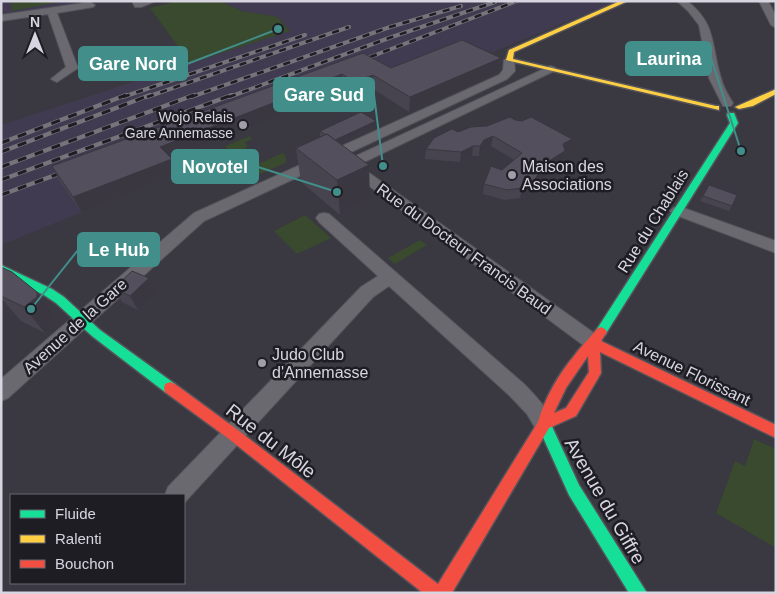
<svg xmlns="http://www.w3.org/2000/svg" width="777" height="594" font-family="Helvetica,sans-serif">
<style>
.built{fill:#403b50}
.green{fill:#394a2e}
.lines{fill:none;stroke-linecap:round;stroke-linejoin:round}
.street-casing{stroke:#55545b;stroke-width:2}
.fast-casing{stroke:#55545b;stroke-width:3}
.slow-casing{stroke:#55545b;stroke-width:3}
.jam-casing{stroke:#55545b;stroke-width:3}
.street{fill:#6b6970;fill-rule:evenodd}
.fast{fill:#16e098;fill-rule:evenodd}
.slow{fill:#ffcf43;fill-rule:evenodd}
.jam{fill:#f24e42;fill-rule:evenodd}
.rail-far1-casing{stroke:#76747b;stroke-width:4}
.rail-casing{stroke:#76747b;stroke-width:4.5}
.rail-far1{stroke:#1f1d24;stroke-width:2.5;stroke-dasharray:7;stroke-linecap:butt}
.rail{stroke:#1f1d24;stroke-width:3;stroke-dasharray:9;stroke-linecap:butt}
.wall{fill:#47444f}
.shaded-wall{fill:#3a3740}
.building{fill:#534f5c;stroke:#3a3740}
.poi-dot{fill:#a09ea8;stroke:#1f1d24;stroke-width:2}
.labels{text-anchor:middle;dominant-baseline:central;stroke-width:5;stroke-linejoin:round;paint-order:stroke}
.far-poi-label{font-size:14px;fill:#d7d5e0;stroke:#1f1d24;text-anchor:end}
.poi-label{font-size:16px;fill:#d7d5e0;stroke:#1f1d24;text-anchor:start}
.street-label{font-size:16px;fill:#d7d5e0;stroke:#1f1d24}
.near-street-label{font-size:19px;fill:#d7d5e0;stroke:#1f1d24}
.leader{fill:none;stroke:#418e8a;stroke-width:2}
.callout-dot{fill:#418e8a;stroke:#1f1d24;stroke-width:2}
.callout{fill:#418e8a;stroke:#418e8a;stroke-width:2}
.callout-label{font-size:18px;text-anchor:middle;font-weight:bold;fill:#fff}
</style>
<rect width="100%" height="100%" fill="#3a3840"/>
<path class="built" d="M2,1H102L4,15Z
M220,1H617L493,52L472,49L353,84L309,102L311,104L166,161L177,174L1,245V125L289,31L280,19L274,16L242,11Z"/>
<path class="green" d="M11,1H65L12,11Z
M177,1H220L242,11L274,16L280,19L290,31L190,63L150,8Z
M250,136L252,139L245,142L248,147L245,148L247,150L241,153L243,156L235,159L238,162L212,173L199,160L227,149L225,146Z
M283,153L286,155L284,156L287,159L285,160L287,162L256,176L248,172L251,171L248,168Z
M305,215L331,238L297,254L274,231Z
M420,240L427,245L395,264L388,258Z
M754,439L776,449V548L716,513L735,461L745,466Z"/>
<g class="lines">
<g class="street-casing">
<path id="street" d="M132,1H156L141,7H135Z
M677,1H687C717,24 711,46 721,78C723,87 728,95 733,103L731,106H723L709,78L699,25L688,11Z
M759,1H768L776,16V28L771,25Z
M90,2L95,5L93,7L57,13L78,68L57,82L51,79L66,67L48,14L1,21V15Z
M509,57L514,60L515,71L507,79L204,221L8,398L1,401V379L194,213L499,75L503,70L504,60Z
M550,66L554,67L556,69L554,71L358,165L601,338L603,343L601,348L594,351L587,348L341,165L343,162Z
M678,206L776,241V253L673,214L670,211L673,208Z
M324,213L329,214L524,384C536,396 547,408 555,424L551,431L544,434L537,431L527,414L510,396L389,286L373,297L184,503V495H165L168,487L361,287L378,276L319,222L316,218L319,214Z"/>
</g>
<g class="fast-casing">
<path id="fast" d="M728,113H734L738,123L605,335H597L595,332L597,329L730,123L727,115Z
M1,265L52,289L64,297L100,330L175,384L176,388L175,392L170,394L165,392L92,336L56,303L44,295L1,274Z
M544,418L549,420L579,485L647,593H629L569,495L537,424L539,420Z"/>
</g>
<g class="slow-casing">
<path id="slow" d="M620,1H628L514,52L513,59L716,106H719V110L506,60L509,50Z
M776,89V94L753,106L739,109L735,107Z"/>
</g>
<g class="jam-casing">
<path id="jam" d="M601,327L605,329L607,332L601,341L776,425V438L600,352L601,373L576,416L549,428L452,593H423L229,439L165,392L164,388L165,384L170,382L175,384L239,431L438,584L538,422C545,398 558,375 574,356C581,346 590,338 597,329ZM588,356L589,372L566,408L554,413L566,388Z"/>
</g>
<use href="#street" class="street"/>
<use href="#fast" class="fast"/>
<use href="#slow" class="slow"/>
<use href="#jam" class="jam"/>
<g class="rail-far1-casing">
<path id="rail-far1" d="M357,62L517,1
M123,97L305,35
M147,97L349,27
M191,97L390,27L461,6
M229,97L389,38L495,2"/>
</g>
<g class="rail-casing">
<path id="rail" d="M1,143L126,95
M1,152L150,95
M1,167L194,95
M1,180L232,95
M1,195L69,170"/>
</g>
<use href="#rail-far1" class="rail-far1"/>
<use href="#rail" class="rail"/>
</g>
<path class="wall" d="M363,53L391,68L501,58L499,72L409,112L373,89L354,96L343,88L310,101L311,104L172,159L177,174L82,213L60,182L52,166Z
M515,120L572,139L569,149L565,151L562,161L546,171L542,180L536,184L531,193L520,198L505,200L483,194L484,184L514,160L491,146L482,150L479,156H472L460,162L425,159L426,149L458,132Z
M376,121V126L339,143L370,199L340,215L301,182L296,148L322,137L320,136V131Z
M709,185L732,206L729,211L700,201Z
M1,267L37,292L57,319V323L45,333L21,321L1,298Z
M149,278L156,293L138,310L122,302L114,288Z"/>
<path class="shaded-wall" d="M501,58L499,72L409,112L410,97Z
M342,74L343,88L310,101L311,104L172,159L177,174L82,213L73,197L160,147Z
M373,75V89L354,96V82Z
M376,121V126L334,145L333,140Z
M493,136L491,146L482,150L479,156L480,146L484,140Z
M572,139L569,149L561,154L563,144Z
M473,146L472,156L460,162L461,152Z
M565,151L562,161L546,171L542,180L536,184L531,193L520,198L522,188L538,174L549,161Z
M369,165L370,199L340,215L337,180Z
M149,278L156,293L138,310L130,296Z
M37,292L57,319V323L45,333L24,307Z"/>
<path class="building" d="M462,40L501,58L410,97L373,75L354,82L342,74L306,88L309,89L160,147L172,159L73,197L52,166L363,53L391,68Z
M361,112L376,121L335,140L327,134L326,135L320,131Z
M510,117L515,120L522,121L531,117L572,139L563,144L565,151L549,161L545,170L538,174L533,183L522,188L507,190L484,184L491,166L502,170L522,153L493,136L484,140L480,146H473L461,152L426,149L434,138L452,129L458,132L471,127L487,126Z
M327,134L369,165L337,180L296,148Z
M709,185L737,195L732,206L703,196Z
M1,267L12,272L37,292V297L24,307L1,296Z
M132,271L149,278L130,296L114,288Z"/>
<g class="poi-dot">
<circle cx="243" cy="125" r="5"/>
<circle cx="512" cy="175" r="5"/>
<circle cx="262" cy="363" r="5"/>
</g>
<g class="labels">
<g class="far-poi-label">
<text x="233" y="117">Wojo Relais<tspan x="233" dy="16">Gare Annemasse</tspan></text>
</g>
<g class="poi-label">
<text x="522" y="166">Maison des<tspan x="522" dy="18">Associations</tspan></text>
<text x="272" y="354">Judo Club<tspan x="272" dy="18">d'Annemasse</tspan></text>
</g>
<g class="street-label">
<text transform="translate(653 221) rotate(-58)">Rue du Chablais</text>
<text transform="translate(464 249) rotate(36)">Rue du Docteur Francis Baud</text>
<text transform="translate(75 326) rotate(-42)">Avenue de la Gare</text>
<text transform="translate(692 373) rotate(26)">Avenue Florissant</text>
</g>
<g class="near-street-label">
<text transform="translate(271 441) rotate(38)">Rue du Môle</text>
<text transform="translate(605 501) rotate(60)">Avenue du Giffre</text>
</g>
</g>
<path class="leader" d="M741 151L711 58M278 29L187 64M383 166L374 95M337 192L258 167M31 309L78 250"/>
<g class="callout-dot">
<circle cx="741" cy="151" r="5"/>
<circle cx="278" cy="29" r="5"/>
<circle cx="383" cy="166" r="5"/>
<circle cx="337" cy="192" r="5"/>
<circle cx="31" cy="309" r="5"/>
</g>
<g class="callout">
<rect x="626" y="42" width="85" height="33" rx="5"/>
<rect x="79" y="47" width="108" height="33" rx="5"/>
<rect x="274" y="78" width="100" height="33" rx="5"/>
<rect x="172" y="150" width="86" height="33" rx="5"/>
<rect x="78" y="233" width="81" height="33" rx="5"/>
</g>
<g class="callout-label">
<text x="669" y="65">Laurina</text>
<text x="133" y="70">Gare Nord</text>
<text x="324" y="101">Gare Sud</text>
<text x="215" y="173">Novotel</text>
<text x="119" y="256">Le Hub</text>
</g>
<rect width="777" height="594" fill="none" stroke="#d7d5e0" stroke-width="5"/>
<rect x="10" y="494" width="175" height="90" fill="#1f1d24" stroke="#69676f"/>
<rect x="20" y="510" width="25" height="8" fill="#16e098" stroke="#69676f"/>
<text x="55" y="519" font-size="15" fill="#d7d5e0">Fluide</text>
<rect x="20" y="535" width="25" height="8" fill="#ffcf43" stroke="#69676f"/>
<text x="55" y="544" font-size="15" fill="#d7d5e0">Ralenti</text>
<rect x="20" y="560" width="25" height="8" fill="#f24e42" stroke="#69676f"/>
<text x="55" y="569" font-size="15" fill="#d7d5e0">Bouchon</text>
<g transform="translate(35 35)" stroke="#1f1d24" stroke-width="4" paint-order="stroke">
<path d="M0-4L9 19L0 12L-9 19Z" fill="#d7d5e0"/>
<text y="-8" font-size="14" font-weight="bold" text-anchor="middle" fill="#d7d5e0">N</text>
</g>
</svg>
